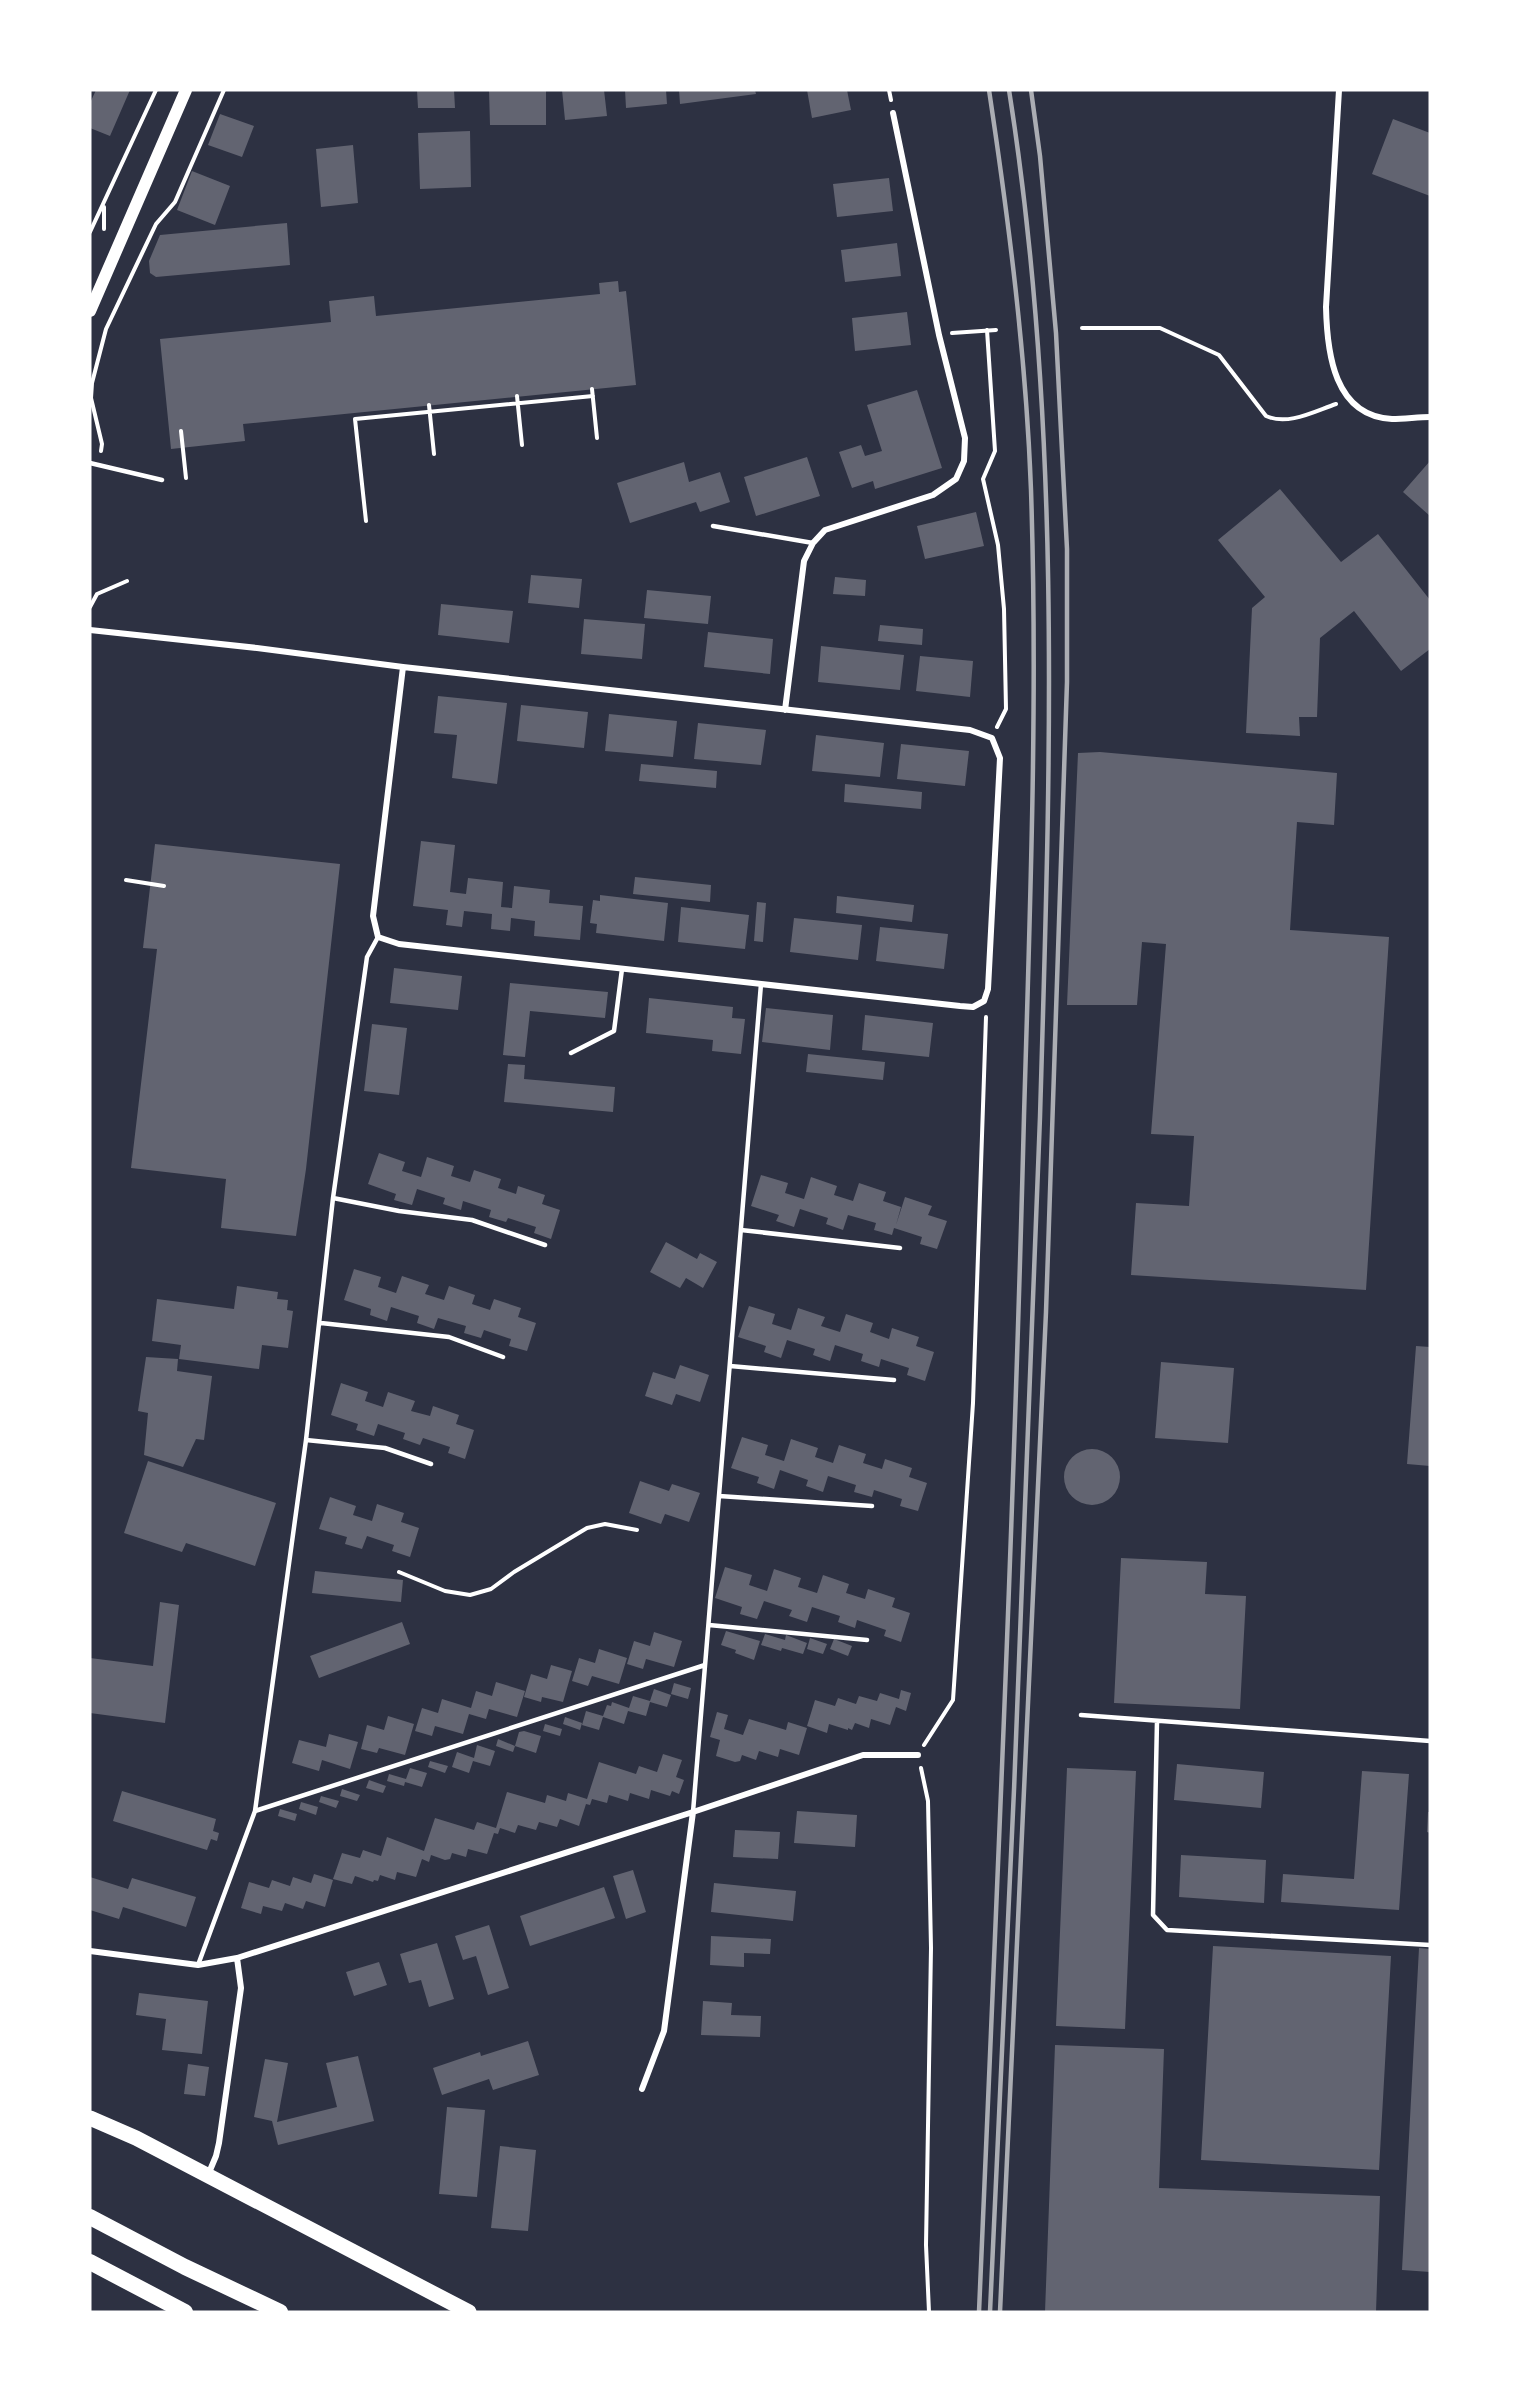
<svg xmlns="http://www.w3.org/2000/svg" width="1520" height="2402" font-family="'Space Grotesk',sans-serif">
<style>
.building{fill:#626471}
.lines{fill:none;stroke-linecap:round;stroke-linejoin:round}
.path{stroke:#fff;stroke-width:4}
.service{stroke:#fff;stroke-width:4.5}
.minor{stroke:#fff;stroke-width:6}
.secondary{stroke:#fff;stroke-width:12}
.primary{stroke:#fff;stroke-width:15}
.trunk{stroke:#fff;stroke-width:16}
.rail{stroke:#abadb3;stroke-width:4.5}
</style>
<rect width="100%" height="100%" fill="#2d3142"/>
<path class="building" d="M96,90H130L110,136L90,128V103Z
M417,90H454L455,108H418Z
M489,90H546V125H490Z
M562,90H604L607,116L565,120Z
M625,90H666L667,104L626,108Z
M679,90H755L756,94L680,104Z
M807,90H847L851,110L812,118Z
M220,114L254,126L242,157L208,145Z
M1393,119L1430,133V196L1372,174Z
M470,131L471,187L420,189L418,133Z
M353,145L358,203L321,207L316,149Z
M192,171L230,186L215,225L177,210Z
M889,178L893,211L837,217L833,184Z
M287,223L290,265L156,277L150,273L149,261L160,235Z
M897,243L901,276L845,282L841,250Z
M618,281L619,292L626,291L636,385L243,424L245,441L171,449L160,339L331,322L329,301L374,296L376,316L600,294L599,283Z
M907,312L911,345L855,351L852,318Z
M917,390L942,468L875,489L873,481L852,488L839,452L861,445L865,456L882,451L867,405Z
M807,457L820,496L756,516L744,477Z
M1430,461V516L1403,492Z
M684,462L689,482L720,472L730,502L700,512L696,502L630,523L617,483Z
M1280,489L1341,562L1378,534L1430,600V649L1401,671L1354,611L1320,638L1317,717H1299L1300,736L1246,733L1252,608L1265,597L1218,540Z
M976,512L984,546L925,559L917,526Z
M531,575L582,579L579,608L528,603Z
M835,577L866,580L865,596L833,594Z
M647,590L711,596L708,624L644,618Z
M441,604L513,611L509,643L438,635Z
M584,619L645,624L642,659L581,654Z
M880,625L923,629L922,645L878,641Z
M708,632L773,639L770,674L704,667Z
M821,646L904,655L900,690L818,682Z
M920,656L973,661L970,697L916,691Z
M438,696L507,703L497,784L452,778L457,735L434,733Z
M521,705L588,712L584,748L517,741Z
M609,714L677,721L673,757L605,751Z
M698,723L766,730L761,765L694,759Z
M816,735L884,743L880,777L812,771Z
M901,744L969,751L965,786L897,779Z
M1100,752L1337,773L1334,825L1297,822L1290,930L1389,937L1366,1290L1131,1275L1136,1203L1189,1206L1194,1136L1151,1134L1166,944L1142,942L1137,1005H1067L1078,753Z
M641,764L717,771L716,788L639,781Z
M845,784L922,792L921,809L844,802Z
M421,841L455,845L450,892L466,894L468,878L503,882L501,907L512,908L514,886L550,890L549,903L583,906L580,940L534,936L535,921L511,918L510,931L491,929L492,914L464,911L462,927L446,925L448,910L413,906Z
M155,844L340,864L306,1169L296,1236L221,1228L226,1179L131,1168L157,949L143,948Z
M635,877L711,885L710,902L633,894Z
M600,895L668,903L664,941L596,933L597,924L590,923L593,900L600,901Z
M837,896L914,905L912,922L836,913Z
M757,902L766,903L763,942L754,941Z
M681,907L749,915L745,949L678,942Z
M794,918L862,925L858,960L790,952Z
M880,927L948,934L944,969L876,961Z
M394,968L462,976L458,1010L390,1003Z
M510,983L608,992L605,1018L530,1011L525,1057L503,1055Z
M649,998L733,1007L732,1018L745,1019L741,1054L712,1051L713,1040L646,1033Z
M766,1008L833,1015L830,1050L762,1042Z
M865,1015L933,1023L929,1057L862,1050Z
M372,1024L407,1028L399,1095L364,1091Z
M808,1054L885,1062L883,1080L806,1072Z
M508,1064L525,1065L524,1079L615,1087L613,1112L504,1102Z
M379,1153L405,1162L402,1171L421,1177L427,1157L454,1166L451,1176L470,1182L474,1170L501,1179L498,1188L516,1194L518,1186L545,1195L542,1204L560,1210L551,1239L534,1233L536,1227L508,1218L506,1222L489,1217L491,1210L463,1201L461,1210L443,1204L445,1198L417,1189L412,1205L394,1200L396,1194L368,1184Z
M761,1175L788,1183L785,1193L804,1199L811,1177L837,1186L834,1195L853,1201L859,1183L886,1192L883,1201L901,1207L896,1225L905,1197L932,1206L928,1215L947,1221L937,1249L920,1244L922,1237L894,1228L892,1235L874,1230L876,1223L848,1215L843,1230L826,1224L828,1218L800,1209L794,1227L776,1221L779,1215L751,1206Z
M666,1242L697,1259L700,1253L717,1262L703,1288L686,1278L680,1288L650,1272Z
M354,1269L381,1277L378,1287L396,1293L402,1276L429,1285L425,1294L444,1300L449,1286L475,1295L472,1304L490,1310L494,1299L521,1308L518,1317L536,1323L527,1351L509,1346L511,1339L484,1330L481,1338L464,1333L466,1326L438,1318L434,1329L417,1323L419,1316L391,1307L387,1321L370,1315L371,1309L344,1300Z
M237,1286L278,1292L277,1299L288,1300L287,1310L293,1311L288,1348L262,1345L259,1369L179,1359L181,1345L152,1341L157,1299L234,1309Z
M749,1306L775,1314L772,1324L791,1330L798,1308L825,1317L821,1326L840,1332L846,1314L873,1323L870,1332L889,1339L892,1328L919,1337L916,1346L934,1352L925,1381L907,1375L909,1368L881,1359L879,1367L861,1361L863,1354L835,1345L830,1361L813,1355L815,1349L787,1340L781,1358L764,1352L766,1346L738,1337Z
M1416,1346L1430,1347V1466L1407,1464Z
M146,1357L178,1359L177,1371L212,1376L204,1440L196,1439L183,1467L144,1455L148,1413L138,1411Z
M1161,1362L1234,1368L1228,1443L1155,1438Z
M680,1365L709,1375L700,1402L676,1394L672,1405L645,1396L653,1372L675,1379Z
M341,1383L368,1392L365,1401L383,1407L388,1392L415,1401L411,1411L430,1416L433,1406L459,1415L456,1424L474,1430L465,1459L448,1453L450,1447L423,1438L420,1445L403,1439L405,1433L378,1424L374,1436L356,1430L358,1424L331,1415Z
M742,1437L768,1445L765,1455L784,1461L791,1439L818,1448L815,1457L833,1463L839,1445L866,1454L863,1463L882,1469L885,1459L912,1468L909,1477L927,1483L918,1511L900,1506L902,1499L874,1490L872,1497L854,1492L856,1485L828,1476L823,1492L806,1486L808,1480L780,1470L774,1489L757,1483L759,1477L731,1468Z
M1064 1477a28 28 0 1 1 56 0a28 28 0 1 1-56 0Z
M148,1461L276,1503L255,1566L186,1543L182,1552L124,1533Z
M640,1481L669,1491L672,1484L700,1493L689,1522L665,1514L661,1524L629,1513Z
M330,1497L356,1506L353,1515L372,1521L377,1504L404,1513L401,1522L419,1528L410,1557L392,1551L394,1545L367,1536L362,1549L345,1544L347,1537L319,1529Z
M1121,1558L1207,1562L1205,1594L1246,1596L1240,1709L1114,1703Z
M725,1567L752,1575L749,1585L767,1591L774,1569L801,1578L798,1587L817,1593L823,1575L849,1584L846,1593L865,1599L868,1589L895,1598L892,1607L910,1613L901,1642L884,1636L886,1630L857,1620L855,1628L838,1622L840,1616L812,1607L807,1622L789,1616L792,1610L764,1601L757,1619L740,1614L742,1607L715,1598Z
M315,1571L403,1580L401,1602L312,1593Z
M160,1602L179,1605L165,1723L90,1713V1658L153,1666Z
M402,1622L410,1644L319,1678L310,1656Z
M726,1631L760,1641L754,1660L735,1653L736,1650L721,1645Z
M654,1632L682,1641L674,1667L646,1659L643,1669L627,1664L634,1641L650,1646Z
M765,1634L785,1640L786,1635L807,1643L803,1654L782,1648L781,1651L761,1645Z
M810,1638L827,1644L823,1654L807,1649Z
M834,1639L852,1646L848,1656L830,1649Z
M599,1649L627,1658L619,1684L592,1676L588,1686L572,1681L579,1658L595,1663Z
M551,1665L572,1671L563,1702L542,1697L541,1702L524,1697L531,1674L547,1679Z
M496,1682L525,1691L517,1717L489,1709L486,1719L469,1714L463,1734L435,1726L432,1736L415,1731L422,1708L438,1713L442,1699L471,1708L476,1691L492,1696Z
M674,1683L691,1688L688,1699L671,1694Z
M654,1689L671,1695L667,1707L650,1702L646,1716L628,1711L624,1724L603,1717L599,1730L582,1725L586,1711L603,1716L607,1705L611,1706L612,1702L629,1708L633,1696L650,1701Z
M901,1690L911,1693L906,1711L896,1707L890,1725L871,1719L869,1728L855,1723L852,1730L848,1728V1730L829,1724L827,1733L807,1726L815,1700L835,1706L838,1698L856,1704L859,1696L877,1701L880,1693L899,1699Z
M717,1712L728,1715L724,1729L743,1735L749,1719L786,1730L788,1722L807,1728L799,1755L780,1749L778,1757L759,1751L756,1760L742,1755L740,1761L735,1762L716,1756L720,1740L710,1737Z
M388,1716L414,1724L405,1755L379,1748L377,1753L361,1749L367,1725L384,1730Z
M565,1717L582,1723L580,1730L563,1724Z
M545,1724L562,1729L560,1736L543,1731Z
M524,1731L541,1736L536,1753L515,1746L513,1752L496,1746L498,1739L515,1746L519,1732Z
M329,1734L358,1742L350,1769L322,1760L319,1771L292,1763L299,1740L326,1747Z
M477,1745L495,1751L490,1766L473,1761L469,1773L452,1767L457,1752L474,1758Z
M663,1754L682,1760L676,1777L684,1780L679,1794L672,1791L670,1796L651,1790L649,1799L630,1793L628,1801L609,1795L607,1803L592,1799L590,1805L586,1804L579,1826L560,1819L557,1827L539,1822L536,1830L518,1825L515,1833L500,1828L498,1834L494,1833L487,1854L468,1849L466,1857L452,1853L450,1859L445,1860L431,1855L429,1862L422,1859L416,1877L397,1872L395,1880L380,1875L378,1881L374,1880L373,1882L355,1876L352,1884L333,1879L342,1853L360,1858L363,1850L381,1856L387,1837L424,1851L435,1818L474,1830L477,1822L496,1828L507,1792L545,1803L547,1795L566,1801L568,1793L587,1799L599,1762L636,1774L639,1766L657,1772Z
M430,1761L448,1766L445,1773L428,1767Z
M1177,1764L1264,1772L1261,1808L1174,1800Z
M410,1768L427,1773L422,1787L405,1782L404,1786L387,1781L389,1774L406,1779Z
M1067,1768L1136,1771L1125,2029L1056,2026Z
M1362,1771L1409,1774L1399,1910L1281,1902L1283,1874L1354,1879Z
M369,1780L386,1786L383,1793L366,1788Z
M342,1789L360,1795L357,1801L340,1796Z
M122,1791L216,1819L213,1831L219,1833L217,1841L211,1839L207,1850L113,1821Z
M321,1796L339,1801L336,1808L319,1802Z
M301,1802L318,1807L316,1815L299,1809Z
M280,1809L297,1814L295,1821L278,1816Z
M797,1811L857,1815L855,1847L794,1843Z
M1428,1812H1430V1833L1427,1832Z
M735,1830L780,1832L778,1859L733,1857Z
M1181,1855L1266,1860L1264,1903L1179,1897Z
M633,1870L646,1912L626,1919L613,1876Z
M314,1874L333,1880L325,1907L306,1901L303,1909L285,1903L282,1911L263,1906L261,1914L241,1908L249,1882L269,1888L272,1880L290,1886L293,1877L311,1883Z
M90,1877L128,1889L132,1878L196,1897L186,1927L123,1907L119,1919L90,1910Z
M714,1883L796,1891L793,1921L711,1912Z
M604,1887L615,1918L530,1946L520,1916Z
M489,1925L509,1988L488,1995L476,1956L463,1960L455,1936Z
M711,1936L771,1939L770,1954L744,1953V1967L710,1965Z
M437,1943L454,1999L429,2007L421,1980L409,1983L400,1954Z
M1213,1946L1391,1956L1379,2170L1201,2160Z
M1419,1948L1430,1949V2272L1402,2270Z
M379,1962L387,1985L354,1996L346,1972Z
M139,1993L208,2001L202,2054L162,2050L166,2019L136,2015Z
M703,2001L732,2003L731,2015L761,2016L760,2037L701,2035Z
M528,2041L539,2075L493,2090L489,2079L442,2095L433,2068L480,2052L481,2056Z
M1055,2045L1164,2049L1159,2188L1380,2196L1376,2312H1045Z
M358,2056L374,2121L278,2145L272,2121L254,2117L265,2059L288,2063L277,2122L337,2107L326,2063Z
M188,2064L209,2067L205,2096L184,2094Z
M447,2107L485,2110L477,2197L439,2194Z
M500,2146L536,2150L528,2231L491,2228Z"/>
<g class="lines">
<path class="path" d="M889,90L891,100
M104,207V229
M90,232L156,90
M1082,328H1160L1219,355L1266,416C1288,426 1315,411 1336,404
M987,330L995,451L983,479L998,545L1004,609L1006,709L997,727
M952,333L996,330
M592,389L597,438
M517,396L522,445
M429,405L434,454
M181,431L186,478
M101,451L102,444L91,398L92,383L106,329L156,224L175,202L224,90
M366,521L355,419L593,396
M90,607L97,594L127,581
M126,880L164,886
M399,1572L445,1591L470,1595L491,1589L514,1572L587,1528L605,1524L637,1530
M924,1745L953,1700L973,1403L986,1017
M921,1768L928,1801L931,1948L926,2245L929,2312"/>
<path class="service" d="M90,463L162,480
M713,526L813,543
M571,1053L614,1031L622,969
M333,1198L399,1211L472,1220L545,1245
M741,1230L900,1248
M321,1323L449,1337L503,1357
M730,1366L894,1380
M306,1440L385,1448L431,1464
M719,1496L872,1506
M709,1625L867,1640
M1081,1715L1430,1741
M1157,1721L1153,1915L1167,1930L1430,1945
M255,1811L705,1665
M693,1812L761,984
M198,1965L255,1811L306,1440L333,1198L367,957L378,937"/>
<path class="minor" d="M1339,90L1326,307C1327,353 1334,416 1392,419C1405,419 1418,417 1430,417
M90,630L257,648L403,667L970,730L992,738L1000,758L988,989L984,1001L973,1007L960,1006L399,944L378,937L373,916L403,667
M785,710L804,561L813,543L825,530L933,495L956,479L964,461L965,438L939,335L893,113
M90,1951L198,1965L237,1958L693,1812L863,1755H918
M642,2089L664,2031L693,1812
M208,2175L216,2156L219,2143L241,1988L237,1958"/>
<path class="secondary" d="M90,311L186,90"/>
<path class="primary" d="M90,2118L136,2138L469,2312"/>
<path class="trunk" d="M90,2217L185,2267L280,2312
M90,2262L185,2312"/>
<path class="rail" d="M979,2312C996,1914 1014,1515 1024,1116C1030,908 1038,699 1031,490C1026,356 1009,223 989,90
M990,2312C1009,1914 1027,1515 1040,1117C1050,774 1063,430 1009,90
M1000,2312L1046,1312L1067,682V549L1056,333L1040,156L1031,90"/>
</g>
<rect width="1520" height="2402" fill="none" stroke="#ffffff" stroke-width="183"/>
</svg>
